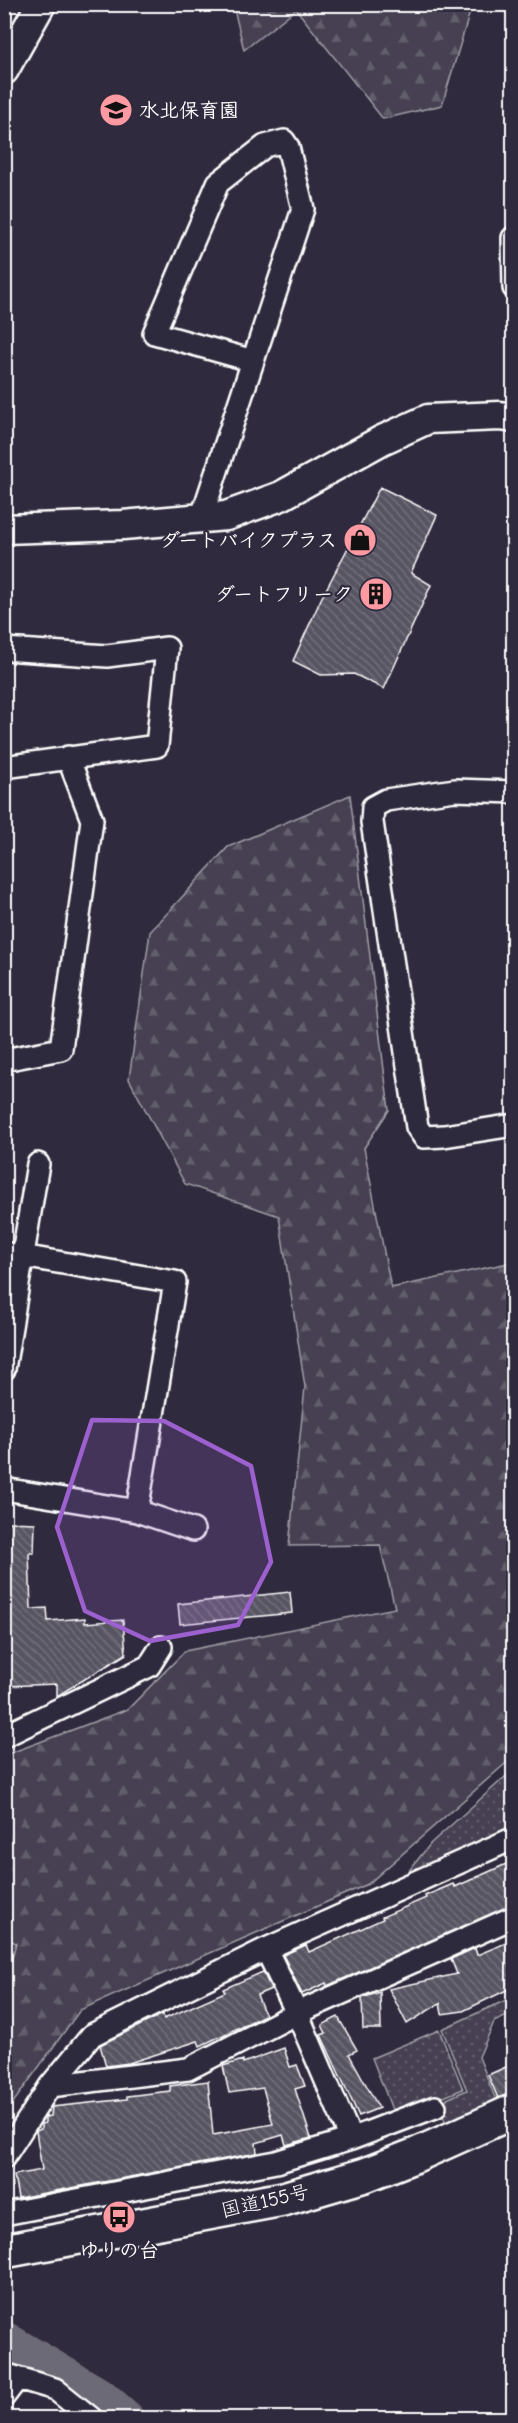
<svg xmlns="http://www.w3.org/2000/svg" width="518" height="2423" font-family="'Comic Neue','Klee One',sans-serif">
<style>
.grass{fill:url(#grass-dots);stroke:#a2a0a8;stroke-width:1.5}
.forest{fill:url(#forest-firs);stroke:#a2a0a8;stroke-width:1.5}
.lines{fill:none;stroke-linecap:round;stroke-linejoin:round}
.river{stroke:#6d6a77;stroke-width:36}
.building{fill:url(#building-back-hatch);stroke:#fff;stroke-width:1.5}
.street-casing{stroke:#fff;stroke-width:26}
.secondary-casing{stroke:#fff;stroke-width:33}
.highway-casing{stroke:#fff;stroke-width:38}
.street{stroke:#2f2a3d;stroke-width:21}
.secondary{stroke:#2f2a3d;stroke-width:28}
.highway{stroke:#2f2a3d;stroke-width:33}
.marked{fill:#9c61cf;fill-opacity:0.2;stroke:#9c61cf;stroke-width:4.5;stroke-linejoin:round}
.labels{text-anchor:middle;dominant-baseline:central;stroke-width:4.5;stroke-linejoin:round;paint-order:stroke}
.poi-label{font-size:20px;font-weight:bold;fill:#fff;stroke:#2f2a3d;text-anchor:end}
.street-label{font-size:20px;fill:#fff;stroke:#2f2a3d}
</style>
<defs>
<pattern id="grass-dots" width="8" height="8" patternUnits="userSpaceOnUse" patternTransform="scale(1.5)"><rect width="8" height="8" fill="#464152"/><path d="M2 2h.1M6 6h.1" fill="none" stroke="#625e6c" stroke-width="1.8" stroke-linecap="round"/></pattern>
<pattern id="forest-firs" width="22" height="20" patternUnits="userSpaceOnUse" patternTransform="scale(1.5)"><rect width="22" height="20" fill="#464152"/><path d="M5 1l3.5 6h-7zM16 11l3.5 6h-7z" fill="#625e6c"/></pattern>
<pattern id="building-back-hatch" width="6" height="6" patternUnits="userSpaceOnUse" patternTransform="scale(1.5)"><rect width="6" height="6" fill="#595564"/><path d="M-1 5l2 2M0 0l6 6M5-1l2 2" fill="none" stroke="#726e7b"/></pattern>
</defs>
<rect width="100%" height="100%" fill="#2f2a3d"/>
<filter id="ink" filterUnits="userSpaceOnUse"><feTurbulence type="fractalNoise" baseFrequency=".0167" numOctaves="2"/><feDisplacementMap in="SourceGraphic" scale="12" xChannelSelector="R" yChannelSelector="G"/><feConvolveMatrix kernelMatrix="1 2 1 2 8 2 1 2 1" color-interpolation-filters="sRGB"/></filter>
<g filter="url(#ink)">
<path class="grass" d="M513,1770V1837L404,1877L431,1843Z
M513,1997V2013L494,2022L479,2057L499,2108L449,2131L438,2103L467,2090L442,2029Z
M439,2030L463,2089L395,2117L372,2058Z"/>
<path class="forest" d="M233,5V4L472,5L442,105L383,119L296,9L244,50Z
M350,795L389,1110L364,1148L391,1288L513,1262V1757L368,1884L80,2010L5,2114V1984L16,1943L5,1938V1755L128,1709L185,1651L395,1608L380,1545L289,1546L305,1387L279,1216L185,1184L129,1079L150,932L228,847Z"/>
<g class="lines">
<path class="river" d="M4,2339L102,2397L126,2418"/>
</g>
<path class="building" d="M380,487L437,515L411,573L431,585L384,689L354,674L321,675L293,661L321,599Z
M8,1522L35,1523L34,1553H29L31,1609L47,1608L48,1621L85,1618V1623L123,1620L126,1654L57,1696V1684L4,1686V1562L7,1561Z
M290,1592L292,1613L180,1624L178,1604Z
M513,1861V1905L327,1986L326,1983L302,1994L283,1955L306,1945L309,1952L383,1919L382,1917L426,1898L425,1896L453,1884L455,1887Z
M513,1940V1987L463,2011L442,2014L440,2003L407,2024L389,1989L457,1974L451,1959L475,1948L477,1955Z
M263,1972L271,1989L257,1995L265,2015L200,2046L198,2041L129,2063L106,2066L100,2045L163,2014L164,2019L225,1992L223,1989Z
M380,1992L381,2029H363L362,1998Z
M338,2017L357,2050L349,2054L379,2108L359,2116L321,2035L326,2033L322,2025Z
M284,2048L290,2067L297,2065L305,2086L295,2089L311,2138L286,2145L283,2135L256,2143L257,2153L18,2198L14,2175L42,2170L36,2131L41,2129V2124L45,2123V2117L51,2116L52,2107L127,2099V2096L170,2091V2086L208,2081L213,2135L273,2124L263,2088L229,2093L223,2066L243,2060V2063Z
M513,2064V2093L498,2098L488,2075Z"/>
<g class="lines">
<g class="street-casing">
<path id="street" d="M513,238L514,288
M201,519L303,209L288,147L284,141L265,146L218,183L154,333L250,360
M4,649L107,656L167,648L157,746L4,767
M514,792L455,790L386,800L373,807L372,822L417,1127L424,1137L444,1136L514,1125
M4,1060L61,1049L92,820L68,757
M4,1253L175,1282L137,1511
M4,1369L38,1164
M4,1489L137,1511L193,1530
M4,1736L149,1666L161,1647
M266,1949L297,2013L351,2139
M50,2086L188,2069L297,2013L514,1917
M4,2157L50,2086L92,2035L266,1949L514,1838
M4,2214L276,2162L351,2139L435,2107
M4,2374L55,2389L91,2418
M4,2396L17,2379"/>
</g>
<g class="secondary-casing">
<path id="secondary" d="M4,70L41,4
M4,529L123,525L226,516L281,496L382,440L428,419L500,416L514,418"/>
</g>
<g class="highway-casing">
<path id="highway" d="M4,2251L283,2199L365,2175L416,2155L514,2111"/>
</g>
<use href="#street" class="street"/>
<use href="#secondary" class="secondary"/>
<use href="#highway" class="highway"/>
</g>
</g>
<path class="marked" d="M92,1420L164,1421L251,1466L271,1562L238,1625L150,1641L85,1611L57,1527Z"/>
<defs>
<g id="school-disc" transform="scale(1.725)"><circle r="9.5" fill="#ff9aa2" stroke="#2f2a3d"/><path d="M0-5L7-2L0 1L-7-2ZM-4 1L0 2.5L4 1V4Q0 6-4 4Z" fill="#111"/></g>
<g id="shop-disc" transform="scale(1.725)"><circle r="9.5" fill="#ff9aa2" stroke="#2f2a3d"/><path d="M-5-2.5h2.3a2.7 3.5 0 0 1 5.4 0H5L5.5 6h-11ZM-1.5-2.5h3a1.5 2.3 0 0 0-3 0Z" fill="#111"/></g>
<g id="building-disc" transform="scale(1.725)"><circle r="9.5" fill="#ff9aa2" stroke="#2f2a3d"/><path d="M-4-6H4V6H1V3H-1V6H-4ZM-2.5-4.3h1.7v1.8h-1.7ZM.8-4.3h1.7v1.8H.8ZM-2.5-1h1.7V.8h-1.7ZM.8-1h1.7V.8H.8Z" fill="#111"/></g>
<g id="bus-disc" transform="scale(1.725)"><circle r="9.5" fill="#ff9aa2" stroke="#2f2a3d"/><path d="M-5-6H5V4H4V6H2V4H-2V6H-4V4H-5ZM-3.5-4V0h7V-4ZM-3.5 1.2v1.5H-2V1.2ZM2 1.2v1.5H3.5V1.2Z" fill="#111"/></g>
</defs>
<g fill-rule="evenodd">
<use href="#school-disc" x="116" y="110"/>
<use href="#shop-disc" x="360" y="540"/>
<use href="#building-disc" x="376" y="594"/>
<use href="#bus-disc" x="119" y="2217"/>
</g>
<g class="labels">
<g class="poi-label">
<text x="139" y="110" text-anchor="start">水北保育園</text>
<text x="337" y="540">ダートバイクプラス</text>
<text x="353" y="594">ダートフリーク</text>
<text x="119" y="2250" text-anchor="middle">ゆりの台</text>
</g>
<g class="street-label">
<text transform="translate(265 2201) rotate(-13)">国道155号</text>
</g>
</g>
<rect width="518" height="2423" fill="none" stroke="#2f2a3d" stroke-width="24"/>
<rect x="12" y="12" width="494" height="2399" fill="none" stroke="#fff" stroke-width="2" filter="url(#ink)"/>
</svg>
